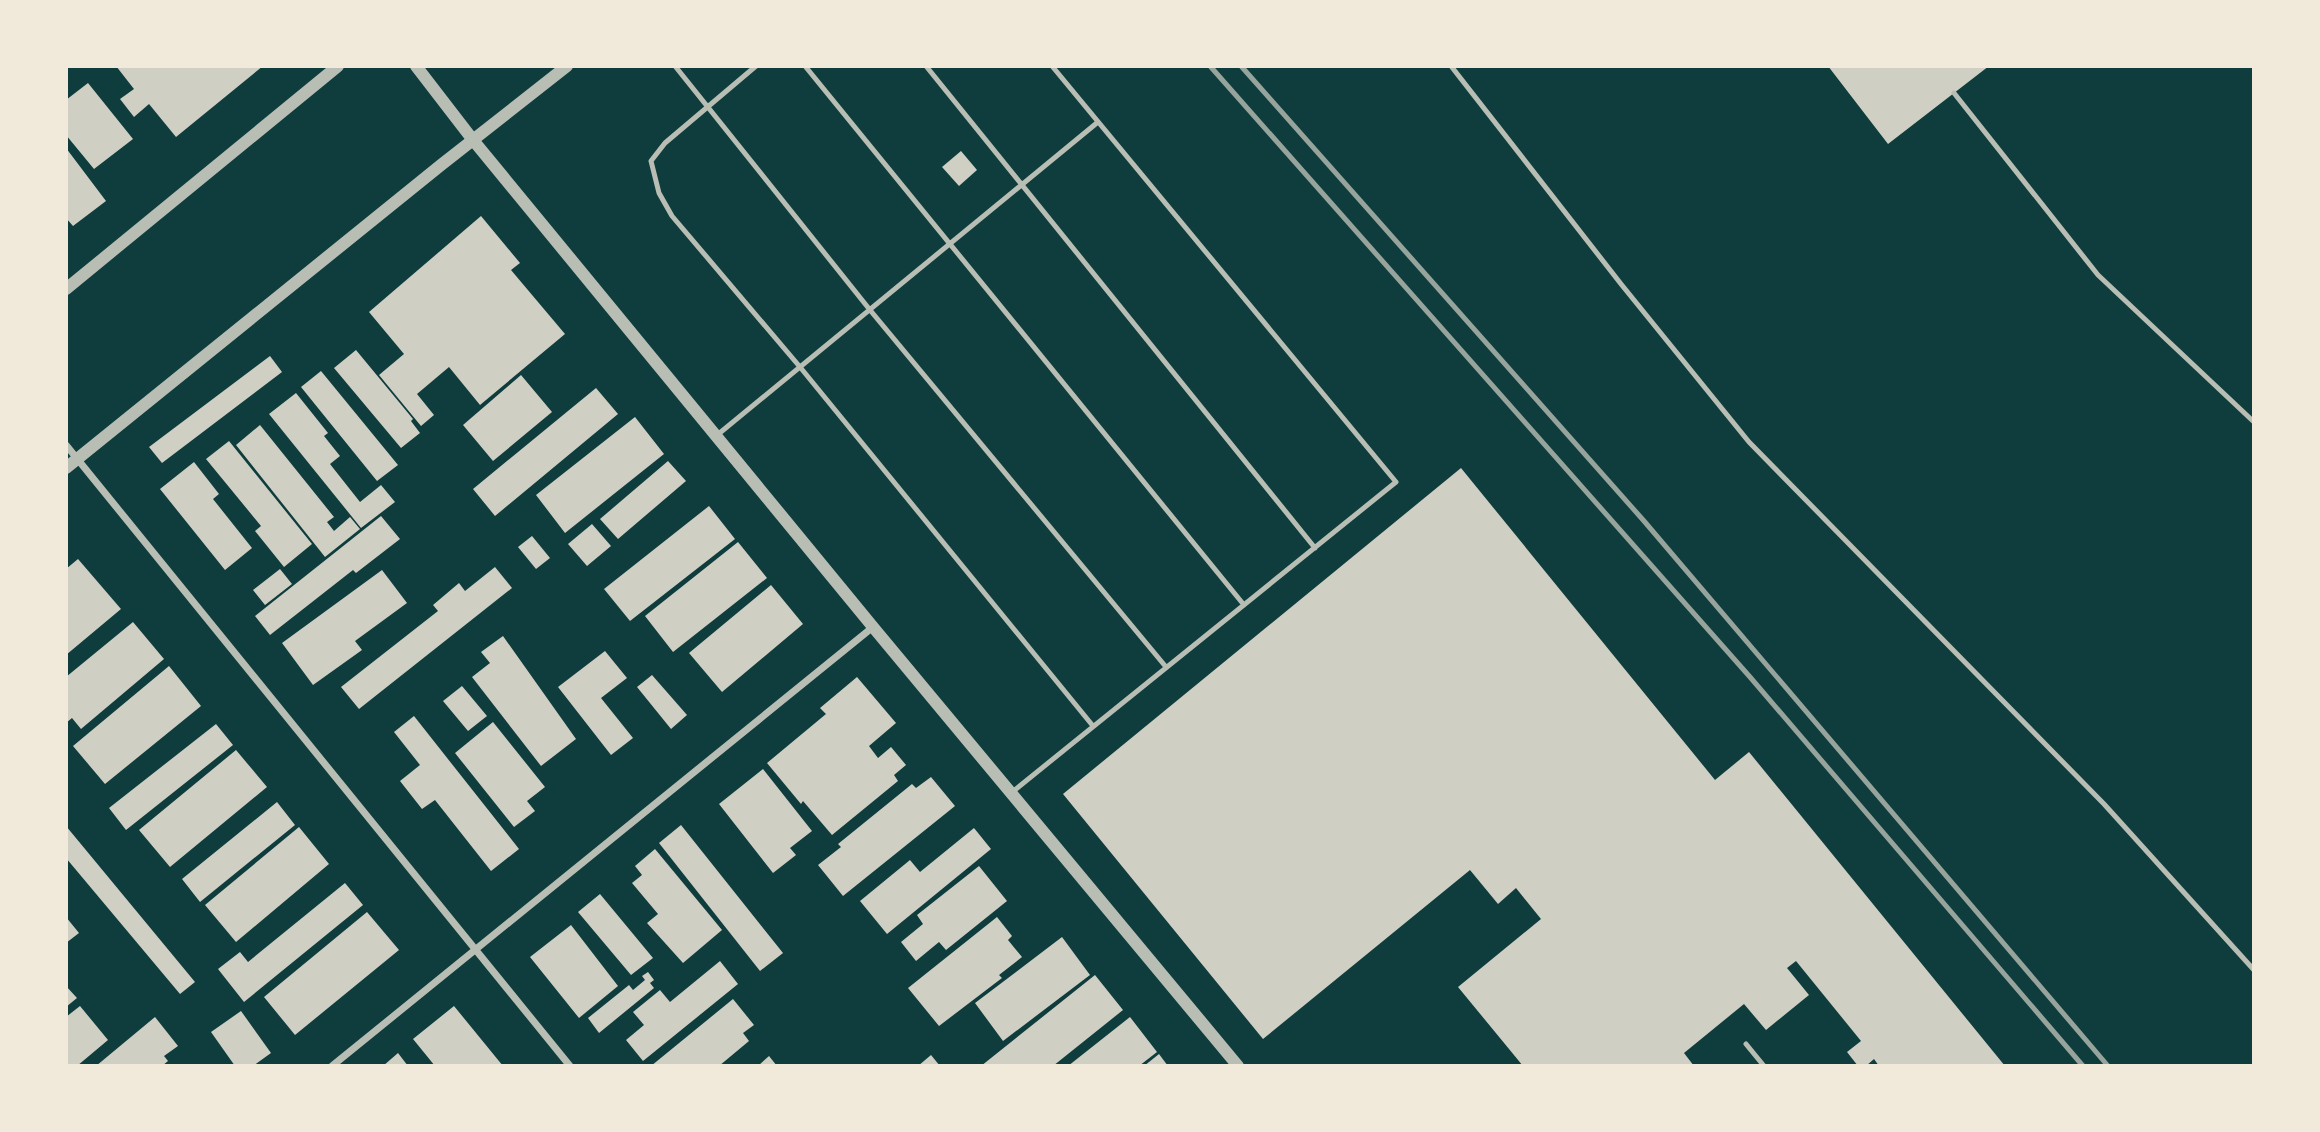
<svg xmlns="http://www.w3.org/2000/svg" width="2320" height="1132" font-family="Inter,sans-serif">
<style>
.building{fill:#cfcfc3}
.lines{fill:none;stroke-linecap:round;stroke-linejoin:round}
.service{stroke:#b8beb3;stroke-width:5}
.minor{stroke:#b8beb3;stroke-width:7}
.tertiary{stroke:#b8beb3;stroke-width:12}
.rail{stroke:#97a49c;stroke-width:5}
</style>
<rect width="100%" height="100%" fill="#0f3d3e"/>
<path class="building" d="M116,66H263L176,137L149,104L134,117L120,99L134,89Z
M1828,66H1989L1888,144Z
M88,83L133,139L94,169L66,135V100Z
M66,148L106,201L73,226L66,218Z
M961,151L977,170L959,186L942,167Z
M481,216L520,263L511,270L565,334L480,405L449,367L417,394L434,415L421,426L379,375L404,354L369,312Z
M356,350L413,419L411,421L420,433L401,448L334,368Z
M270,356L282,372L162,463L149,447Z
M321,371L398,465L377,481L301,387Z
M521,375L552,412L493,461L463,425Z
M596,388L618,414L495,516L473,489Z
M296,393L328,433L324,436L340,456L330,464L360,502L381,485L395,502L361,528L269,414Z
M635,417L664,454L565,533L536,495Z
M260,425L334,517L327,522L334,531L350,517L360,529L325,557L236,445Z
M229,441L312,544L284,567L255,531L261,526L206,459Z
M668,461L686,481L618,539L600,519Z
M194,462L219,494L213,499L252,548L225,570L160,489Z
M1461,468L1715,780L1749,752L2005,1066H1879L1874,1059L1866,1066H1858L1847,1052L1861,1041L1796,961L1787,968L1809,995L1766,1030L1744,1004L1684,1053L1694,1066H1523L1458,987L1541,919L1516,888L1498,904L1470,870L1263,1039L1063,794Z
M709,506L735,539L630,621L604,589Z
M381,516L400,539L356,573L353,570L270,635L255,616Z
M592,524L611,546L587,566L568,544Z
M532,536L550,558L536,569L518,547Z
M738,542L767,578L673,652L645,616Z
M78,559L121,609L66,655V569Z
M495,567L512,588L359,709L341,687L438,611L433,605L459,583L465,591Z
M280,569L292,584L265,605L253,590Z
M382,570L407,603L355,641L362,650L313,685L282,643Z
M771,585L803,624L722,692L689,653Z
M133,622L164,659L81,729L72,718L66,723V677Z
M503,636L576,739L541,766L472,677L490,663L481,652Z
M605,651L627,678L601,698L633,738L611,755L558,687Z
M169,666L201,706L105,784L73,746Z
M652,675L687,715L671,729L637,687Z
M857,677L896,723L869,746L878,758L891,747L906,765L894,775L898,781L832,835L803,801L801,804L767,763L826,714L820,708Z
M462,686L487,716L468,731L443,701Z
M414,716L519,849L491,871L435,800L422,809L400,781L420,765L394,732Z
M493,722L545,787L527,801L535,811L514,827L455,753Z
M216,724L233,745L126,830L109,808Z
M236,750L267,787L170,867L139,830Z
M763,769L812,831L790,848L796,855L773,873L719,804Z
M931,777L955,806L843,896L818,865L841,847L838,844L912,784L916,788Z
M277,802L295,825L200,902L182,879Z
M681,825L783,953L760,971L659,843Z
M66,826L195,982L180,994L66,858Z
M299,827L329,864L236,942L205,905Z
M974,828L991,849L887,934L860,901L910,860L920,872Z
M655,849L722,930L683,963L647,923L658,914L632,883L642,875L635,866Z
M979,866L1007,901L946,950L939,942L916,961L901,942L923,924L917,915Z
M345,883L363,905L244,1002L218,969L240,952L248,962Z
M600,894L653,958L631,975L578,912Z
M367,912L399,950L295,1035L264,997Z
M66,917L79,933L66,943Z
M997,917L1012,936L1008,940L1022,957L999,975L1002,978L939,1026L908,988Z
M571,925L618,986L579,1018L530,957Z
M1062,937L1090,975L1003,1041L975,1003Z
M720,961L738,984L643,1061L626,1040L644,1025L633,1012L660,990L670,1002Z
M648,972L654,980L650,983L654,988L599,1033L588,1018L629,985L633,990L645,980L642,976Z
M1095,975L1123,1010L1053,1066H981Z
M66,986L77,998L66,1007Z
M733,999L754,1025L743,1033L749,1041L719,1066H651Z
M80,1006L108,1040L77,1066H66V1017Z
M454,1006L503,1066H435L413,1039Z
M241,1011L271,1053L253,1066H235L211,1032Z
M155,1017L178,1046L164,1056L168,1061L162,1066H96Z
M1130,1017L1157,1052L1139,1066H1068Z
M398,1053L408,1066H383Z
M1159,1054L1168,1066H1144Z
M931,1055L940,1066H918Z
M769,1056L777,1066H758Z"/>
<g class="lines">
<path class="service" d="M675,66L870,310L1166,667
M756,66L665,143L651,161L659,193L672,216L800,367L1093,726
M805,66L1244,605
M926,66L1315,548
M1451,66L1621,284L1749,442L2104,804L2254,970
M1954,93L2098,275L2254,422
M716,436L1098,122
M1011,793L1396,482L1052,66
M1746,1044L1764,1066"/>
<path class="minor" d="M66,445L570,1066
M332,1066L873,627"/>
<path class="tertiary" d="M416,66L473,140L873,627L1238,1066
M66,289L338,66
M66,468L441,165L567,66"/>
<path class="rail" d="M1210,66L1750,677L2083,1066
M1241,66L1644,521L2108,1066"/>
</g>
<rect width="2320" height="1132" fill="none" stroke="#f1e9da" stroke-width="136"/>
</svg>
